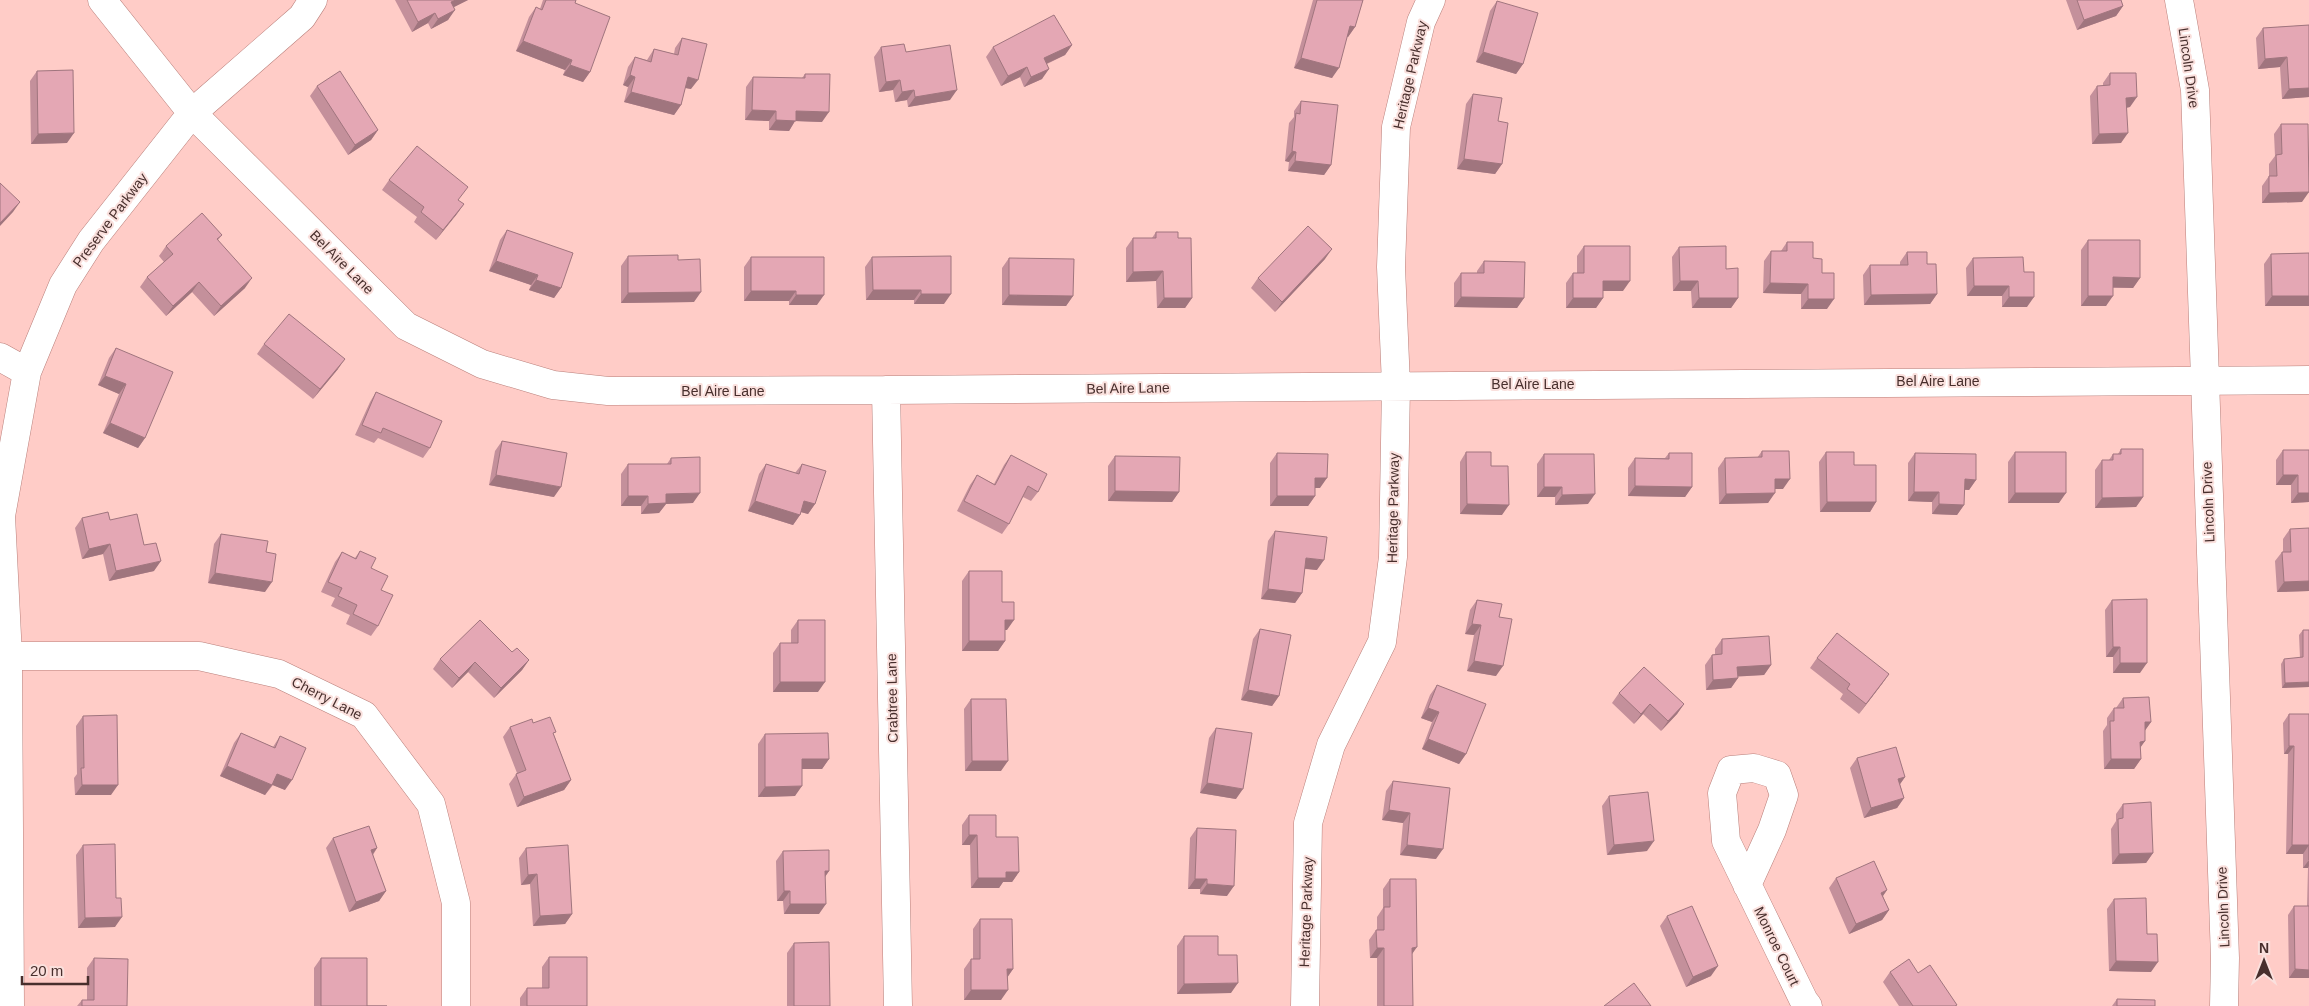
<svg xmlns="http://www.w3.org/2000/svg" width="2309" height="1006" font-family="Arial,sans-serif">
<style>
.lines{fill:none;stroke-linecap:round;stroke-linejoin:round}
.minor-casing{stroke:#b97f7a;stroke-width:29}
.minor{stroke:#fff;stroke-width:28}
.wall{fill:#c4909b}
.shaded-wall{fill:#a0757e}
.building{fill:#e4a7b4;stroke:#a0757e}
.labels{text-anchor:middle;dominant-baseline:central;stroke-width:4;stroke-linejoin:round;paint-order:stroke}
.street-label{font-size:14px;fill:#482f2d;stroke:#fae0dd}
</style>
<rect width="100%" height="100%" fill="#ffccc7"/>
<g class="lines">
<g class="minor-casing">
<path id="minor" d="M102,0L192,113L406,326L482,364L553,385L608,391L886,390L2309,380
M2179,0L2195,90L2225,958L2224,1006
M0,357L27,372
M886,390L898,1006
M8,656H199L279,674L364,715L431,804L456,903V1006
M1747,885L1772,830L1784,795L1777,775L1754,768L1731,770L1722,793L1726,841L1804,1001L1808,1006
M10,1006L8,656L1,516L27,372L63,285L91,241L192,113L302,17L313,0
M1305,1006L1308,823L1331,745L1382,642L1393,557L1396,385L1391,267L1396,127L1421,22L1431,0"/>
</g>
<use href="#minor" class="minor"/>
</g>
<path class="wall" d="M395,0H468L454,7L448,20L431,29L428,23L412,32Z
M543,0H576L575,3L590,72L583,82L563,75L565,70L516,51L529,17L536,7L540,9Z
M1313,0H1363L1355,27L1348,37H1347L1332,78L1294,68Z
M2066,0H2121L2123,6L2116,16L2077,30Z
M1497,1L1523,64L1516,74L1476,62L1490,11Z
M2309,25V97L2282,99L2280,67L2258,69L2256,38L2263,28Z
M682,38L691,89L685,88L681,105L674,115L624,102L628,87L623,85L628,67L635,57L647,60L654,49L674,54L675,48Z
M1072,45L1065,55L1047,64L1042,79L1024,87L1020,77L1001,86L986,57L993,47Z
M881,47L906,52L950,100L908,107L907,100L895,102L893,90L879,92L874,57Z
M37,71L67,143L31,144L30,81Z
M2110,73L2130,107L2127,108L2121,143L2092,144L2090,96L2097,86H2103V83Z
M805,74L822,122L795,121L789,131L769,130V121L745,120L746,87L753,77L802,78Z
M317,86L378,130L371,140L348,155L310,96Z
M1473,94L1498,121L1502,164L1495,174L1457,169L1466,104Z
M1301,101L1331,165L1324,175L1288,171L1289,162L1285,161L1289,123L1294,117V111Z
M2281,124L2302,202L2262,203V186L2269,176V164L2275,156L2274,134Z
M389,180L464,204L436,240L414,222L417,217L382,190Z
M507,230L561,288L554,298L529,290L531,285L489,271L500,240Z
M1156,232L1178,238L1192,298L1185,308H1157L1156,281L1126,282V248L1133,238H1152Z
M222,235L218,240L245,288L214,316L192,292L166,316L140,287L147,277L164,262L159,256L166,246Z
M2088,240L2140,278L2133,288H2113L2106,306H2081V250Z
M1787,242L1813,258L1822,273L1827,309H1801V294L1763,293L1764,261L1771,251H1781Z
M1584,246L1623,291H1603V298L1596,308H1566V283L1573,273H1577V256Z
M1679,247L1726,269L1738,298L1731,308H1692L1691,291H1673L1672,257Z
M1907,252L1927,264L1937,294L1930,304L1864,305L1863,275L1870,265H1900V262Z
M2309,253V306H2265L2264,264L2271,254Z
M628,256L678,260L694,302L621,303V266Z
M751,257L817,305H789V301H744V267Z
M872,257L944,304H914V300H866L865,267Z
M1009,258L1073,296L1066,306L1002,305V268Z
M1973,258L2024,272L2027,307H2002V296H1967L1966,268Z
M1325,259L1275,312L1251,288L1258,278Z
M1484,261L1524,298L1517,308L1454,307V283L1461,273H1477V271Z
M264,344L338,369L313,399L257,354Z
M116,348L145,438L138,448L103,433L119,394L98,385L109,358Z
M376,392L430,448L423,458L378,438L374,443L355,435L370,402Z
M502,441L554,497L489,485L495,451Z
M2121,449L2143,497L2136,507L2095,508V470L2102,460H2109L2113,454H2118Z
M2283,450H2309V502L2291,503V485H2276V460Z
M1762,451L1783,489H1775L1768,503L1719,504L1718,468L1725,458H1757Z
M1466,452L1491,466L1502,515L1460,514V462Z
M1826,452L1854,465L1876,502L1870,512H1820L1819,462Z
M2015,452L2059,503H2008V462Z
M1277,453L1320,488H1315V496L1308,506H1270V463Z
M1669,453L1692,487L1685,497L1628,496V468L1635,458H1665Z
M1915,453L1976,480L1969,490H1964V505L1957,515L1932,514V502L1908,501V463Z
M1544,454L1588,504L1555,505V497H1537V464Z
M1011,455L1038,492L1031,501L1023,497L1009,524L1002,534L957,511L970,485L977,475L994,484L1004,465Z
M1115,456L1179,492L1172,502L1108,501V466Z
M671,458L693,503L666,504L659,513L641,514V506H621V474L628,464H667Z
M766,464L795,473L802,464L815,504L808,514L801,512L800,515L793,525L748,511L759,474Z
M82,518L110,520L154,571L109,581L103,554L82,559L75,528Z
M2290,529L2309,591L2277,592L2275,561L2282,552H2283V539Z
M1275,531L1317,570L1305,569L1302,593L1295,603L1261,599L1268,541Z
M221,534L266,552L265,592L208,583L214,544Z
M360,551L371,568L381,590L378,626L371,636L346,624L350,615L331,606L335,598L321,592L335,562L342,552L355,558Z
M969,571L1002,602L1007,630H1005V641L998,651H962V581Z
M1477,600L1499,617L1496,676L1467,671L1474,635L1465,634L1470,610Z
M2112,600L2140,673H2113V657H2106L2105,610Z
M798,620L818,692H773V653L780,643H791V630Z
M1260,629L1279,696L1272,706L1241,700L1253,639Z
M2303,630H2309V687L2282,688L2281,664L2284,659L2300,658L2299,635Z
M1722,639L1771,665L1764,675L1738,676V678L1731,688L1706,690L1705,665L1712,655L1715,654V649Z
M512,652L529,660L522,670L494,698L468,672L452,688L433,669L440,659Z
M1817,658L1889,674L1859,714L1840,699L1843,694L1810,668Z
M1437,685L1466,754L1459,764L1422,749L1432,722L1421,718L1430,695Z
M1619,693L1684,704L1677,714L1661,731L1643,714L1634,724L1612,703Z
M2123,698L2151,722L2145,730V741L2140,747L2141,759L2134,769H2104L2103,731L2107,725V718L2114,708H2116Z
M971,699L1001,771H965L964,709Z
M2289,714H2309V978H2289L2288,915L2294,906H2307L2308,868H2303V854H2286L2288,754H2284L2283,723Z
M83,716L111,795H75L74,778L77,774L76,726Z
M533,723L554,735L571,780L564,790L517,807L509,784L517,773L503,737L510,727Z
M1216,728L1236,799L1200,793L1209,738Z
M241,733L273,747L280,736L285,790L273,785L265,795L220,776L234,743Z
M765,734L829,759L822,769H802L795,796L758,797V744Z
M1857,758L1905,777L1900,784L1904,798L1897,808L1864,818L1850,768Z
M1393,781L1436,859L1400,855L1403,823L1382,820L1386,791Z
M1609,796L1647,851L1607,855L1602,806Z
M2123,804L2153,853L2146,863L2112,864L2111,829L2116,821V814Z
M969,815L996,837L1019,872L1012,882H1003L999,888H971L970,845H962V825Z
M1197,828L1227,896L1200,894V889H1188L1190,838Z
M333,838L377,848L373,855L386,891L379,901L349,912L326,848Z
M83,845L116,898L115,927L78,928L76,855Z
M526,848L572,914L565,924L533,926L530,884L521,885L519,858Z
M783,851L829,871L825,877L819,914H784L783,901H777L776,861Z
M1836,878L1887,890L1883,896L1889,910L1882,920L1849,934L1829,888Z
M1390,879L1412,955L1413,1006H1377V958H1370L1369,940L1376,930H1377V917L1383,908V889Z
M2114,899L2147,934L2151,972L2109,971L2107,909Z
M1667,916L1711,976L1686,987L1660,926Z
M980,919L1013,969L1007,978L1001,1000H964V969L971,959H973V929Z
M1184,936L1218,955L1231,993L1177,994V946Z
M794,943L830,1006H787V953Z
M549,957L587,1006H520V998L527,988H542V967Z
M94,958L127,1006H77L82,1000H87V968Z
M321,958L367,1006H387H314V968Z
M1890,972L1918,973L1956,1006H1899L1883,982Z
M2117,999L2155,1006H2112Z"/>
<path class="shaded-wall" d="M456,0H468L444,12L451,2Z
M2123,6L2116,16L2077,30L2084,20Z
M455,10L448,20L431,29L438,19Z
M435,13L428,23L412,32L418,22Z
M1350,26L1355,27L1348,37L1343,36Z
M523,41L572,60L565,70L516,51Z
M1072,45L1065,55L1037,68L1044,58Z
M1483,52L1523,64L1516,74L1476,62Z
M2287,57L2280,67L2258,69L2265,59Z
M1301,58L1339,68L1332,78L1294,68Z
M570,65L590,72L583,82L563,75Z
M1027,67L1020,77L1001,86L1008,76Z
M1049,69L1042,79L1024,87L1031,77Z
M630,75L635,77L628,87L623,85Z
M688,77L698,80L691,89L681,87Z
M900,80L893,90L879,92L886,82Z
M2309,88V97L2282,99L2289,89Z
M914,90L907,100L895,102L902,92Z
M957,90L950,100L908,107L915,97Z
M631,92L681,105L674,115L624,102Z
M2137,97L2130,107L2119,108L2126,98Z
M752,110L776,111L769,121L745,120Z
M796,111L829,112L822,122L795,121L789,131L769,130L776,120Z
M378,130L371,140L348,155L355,145Z
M74,133L67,143L31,144L38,134Z
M2128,133L2121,143L2092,144L2099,134Z
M1292,151L1296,152L1289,162L1285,161Z
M1464,159L1502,164L1495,174L1457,169Z
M1295,161L1331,165L1324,175L1288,171Z
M2309,192L2302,202L2262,203L2269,193Z
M20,202L13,212L0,226V223Z
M464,204L457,214L436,240L443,230Z
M1332,249L1325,259L1275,312L1282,302Z
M496,261L538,275L531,285L489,271Z
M1163,271L1156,281L1126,282L1133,272Z
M2113,277L2140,278L2133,288L2106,287Z
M252,278L245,288L214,316L221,306Z
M536,280L561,288L554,298L529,290Z
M1603,281H1630L1623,291H1596Z
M1680,281H1698L1691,291H1673Z
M199,282L192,292L166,316L173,306Z
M1770,283L1808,284L1801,294L1763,293Z
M1974,286H2009L2002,296H1967Z
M873,290H921L914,300H866Z
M751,291H796L789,301H744Z
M701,292L694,302L621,303L628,293Z
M921,294H951L944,304H914Z
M1937,294L1930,304L1864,305L1871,295Z
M796,295H824L817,305H789Z
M1009,295L1073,296L1066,306L1002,305Z
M2088,296H2113L2106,306H2081Z
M2272,296H2309V306H2265Z
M1461,297L1524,298L1517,308L1454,307Z
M2009,297H2034L2027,307H2002Z
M1164,298H1192L1185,308H1157Z
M1573,298H1603L1596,308H1566Z
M1699,298H1738L1731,308H1692Z
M1808,299H1834L1827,309H1801Z
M345,359L338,369L313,399L320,389Z
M105,376L126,384L119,394L98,385Z
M110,423L145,438L138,448L103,433Z
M496,475L561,487L554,497L489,485Z
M2283,475H2298L2291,485H2276Z
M1315,478H1327L1320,488H1308Z
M1775,479H1790L1783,489H1768Z
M1965,479L1976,480L1969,490L1958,489Z
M1635,486L1692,487L1685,497L1628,496Z
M1544,487H1562L1555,497H1537Z
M1115,491L1179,492L1172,502L1108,501Z
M1914,492H1939L1932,502L1908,501Z
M700,493L693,503L666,504L659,513L641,514L648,504L666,494Z
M1775,493L1768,503L1719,504L1726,494Z
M2015,493H2066L2059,503H2008Z
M2298,493H2309V502L2291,503Z
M1595,494L1588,504L1555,505L1562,495Z
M628,496H648L641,506H621Z
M1277,496H1315L1308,506H1270Z
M2143,497L2136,507L2095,508L2102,498Z
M755,501L800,515L793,525L748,511Z
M804,501L815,504L808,514L797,511Z
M1827,502H1876L1870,512H1820Z
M1467,504L1509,505L1502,515L1460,514Z
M1939,504L1964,505L1957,515L1932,514Z
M110,544L103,554L82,559L89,549Z
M1306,558L1324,560L1317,570L1299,568Z
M161,561L154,571L109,581L116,571Z
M215,573L272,582L265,592L208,583Z
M2309,581V591L2277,592L2284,582Z
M1268,589L1302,593L1295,603L1261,599Z
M1005,620H1014L1007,630H998Z
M1472,624L1481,625L1474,635L1465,634Z
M969,641H1005L998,651H962Z
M2113,647H2120L2113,657H2106Z
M529,660L522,670L494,698L501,688Z
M1474,661L1503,666L1496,676L1467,671Z
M475,662L468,672L452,688L459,678Z
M2120,663H2147L2140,673H2113Z
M1771,665L1764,675L1730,677L1737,667Z
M1889,674L1882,684L1859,714L1866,704Z
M1738,678L1731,688L1706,690L1713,680Z
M780,682H825L818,692H773Z
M2309,682V687L2282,688L2285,683Z
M1248,690L1279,696L1272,706L1241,700Z
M1650,704L1643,714L1634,724L1641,714Z
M1684,704L1677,714L1661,731L1668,721Z
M1428,708L1439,712L1432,722L1421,718Z
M2145,722H2151L2144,732Z
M1428,739L1466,754L1459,764L1422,749Z
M2145,741L2138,751L2140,742Z
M2289,746H2294L2288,754H2284Z
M802,759H829L822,769H795Z
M2111,759H2141L2134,769H2104Z
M972,761H1008L1001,771H965Z
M227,766L272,785L265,795L220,776Z
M277,774L292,780L285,790L270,784Z
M1905,777L1898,787V779Z
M571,780L564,790L517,807L524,797Z
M1207,783L1243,789L1236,799L1200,793Z
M82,785H118L111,795H75Z
M802,786L795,796L758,797L765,787Z
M1904,798L1897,808L1864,818L1871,808Z
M1389,810L1410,813L1403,823L1382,820Z
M969,835H977L970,845H962Z
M1654,841L1647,851L1607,855L1614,845Z
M1407,845L1443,849L1436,859L1400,855Z
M2292,845H2309L2303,854H2286Z
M377,848L370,858L371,850Z
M2153,853L2146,863L2112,864L2119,854Z
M2309,860V866L2308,868H2303Z
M825,871H829L822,881Z
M1006,872H1019L1012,882H1003L999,888H971L978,878Z
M537,874L530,884L521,885L528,875Z
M1195,879H1207L1200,889H1188Z
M1207,884L1234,886L1227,896L1200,894Z
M1887,890L1880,900L1881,893Z
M386,891L379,901L349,912L356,902Z
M784,891H790L783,901H777Z
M790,904H826L819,914H784Z
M1889,910L1882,920L1849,934L1856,924Z
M572,914L565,924L533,926L540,916Z
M122,917L115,927L78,928L85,918Z
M1417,947L1410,957L1412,948Z
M1377,948H1384L1377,958H1370Z
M2116,961L2158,962L2151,972L2109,971Z
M1718,966L1711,976L1686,987L1693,977Z
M1007,969H1013L1006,979Z
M2295,969L2309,970V978H2289Z
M1238,983L1231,993L1177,994L1184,984Z
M971,990H1008L1001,1000H964Z"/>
<path class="building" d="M407,0H456L451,2L455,10L438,19L435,13L418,22Z
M546,0H576L575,3L610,17L590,72L570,65L572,60L523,41L536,7L542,10Z
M1317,0H1363L1355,27L1350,26L1339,68L1301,58Z
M2077,0H2121L2123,6L2084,20Z
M1497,1L1538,13L1523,64L1483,52Z
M1054,15L1072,45L1044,58L1049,69L1031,77L1027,67L1008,76L993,47Z
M2309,25V88L2289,89L2287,57L2265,59L2263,28Z
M682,38L707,44L698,80L688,77L681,105L631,92L635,77L630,75L635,57L651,62L654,49L678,55Z
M904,44L906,52L950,45L957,90L915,97L914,90L902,92L900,80L886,82L881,47Z
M73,70L74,133L38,134L37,71Z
M340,71L378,130L355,145L317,86Z
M2110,73H2136L2137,97L2126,98L2128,133L2099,134L2097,86L2110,85Z
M805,74H830L829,112L796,111V121L776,120V111L752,110L753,77L805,78Z
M1473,94L1502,98L1498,121L1508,123L1502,164L1464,159Z
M1301,101L1338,105L1331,165L1295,161L1296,152L1292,151L1296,113L1300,114Z
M2281,124H2308L2309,192L2269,193V176H2277L2276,155L2282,154Z
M417,146L468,187L458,200L464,204L443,230L421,212L424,207L389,180Z
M0,183L20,202L0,223Z
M202,213L222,235L217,239L252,278L221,306L199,282L173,306L147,277L173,254L166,246Z
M1308,226L1332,249L1282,302L1258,278Z
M507,230L573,253L561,288L536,280L538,275L496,261Z
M1156,232H1178V238H1191L1192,298H1164L1163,271L1133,272V238H1156Z
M2088,240H2140V278L2113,277V296H2088Z
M1787,242H1813V258L1822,259V273H1834V299H1808V284L1770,283L1771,251H1787Z
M1584,246H1630V281H1603V298H1573V273H1584Z
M1726,246V269L1738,268V298H1699L1698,281H1680L1679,247Z
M1907,252H1927V264H1936L1937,294L1871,295L1870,265H1908Z
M2309,253V296H2272L2271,254Z
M678,255V260L700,259L701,292L628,293V256Z
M951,256V294H921V290H873L872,257Z
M751,257H824V295H796V291H751Z
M2023,257L2024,272H2034V297H2009V286H1974L1973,258Z
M1009,258L1074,259L1073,296L1009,295Z
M1484,261L1525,262L1524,298L1461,297V273H1484Z
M289,314L345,359L320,389L264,344Z
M116,348L173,372L145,438L110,423L126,384L105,376Z
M376,392L442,421L430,448L383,428L381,433L362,425Z
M502,441L567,453L561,487L496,475Z
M2121,449H2143V497L2102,498V460H2113V454H2121Z
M2283,450H2309V493H2298V475H2283Z
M1762,451H1789L1790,479H1775V493L1726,494L1725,458L1762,457Z
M1466,452H1491V466H1508L1509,505L1467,504Z
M1826,452H1854V465H1876V502H1827Z
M2015,452H2066V493H2015Z
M1277,453L1328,454L1327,478H1315V496H1277Z
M1669,453H1692V487L1635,486V458L1669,459Z
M1915,453L1976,454V480L1965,479L1964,505L1939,504V492H1914Z
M1544,454H1594L1595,494L1562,495V487H1544Z
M1011,455L1047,474L1038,492L1028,486L1009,524L964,501L977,475L995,485Z
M1115,456L1180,457L1179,492L1115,491Z
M700,457V493L666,494V503L648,504V496H628V464H671V458Z
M766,464L799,474L802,464L826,471L815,504L804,501L800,515L755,501Z
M108,512L110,520L137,514L144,545L156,543L161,561L116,571L110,544L89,549L82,518Z
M2309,528V581L2284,582L2282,552H2291L2290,529Z
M1275,531L1327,537L1324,560L1306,558L1302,593L1268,589Z
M221,534L268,541L266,552L276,554L272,582L215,573Z
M360,551L376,558L371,568L388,576L381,590L393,595L378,626L353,614L357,605L338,596L342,588L328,582L342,552L356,559Z
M969,571H1002V602H1014V620H1005V641H969Z
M2147,599V663H2120V647H2113L2112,600Z
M1477,600L1502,604L1499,617L1512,619L1503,666L1474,661L1481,625L1472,624Z
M480,620L512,652L517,648L529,660L501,688L475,662L459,678L440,659Z
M798,620H825V682H780V643H798Z
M1260,629L1291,635L1279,696L1248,690Z
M2303,630H2309V682L2285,683L2284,659L2303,657Z
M1837,633L1889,674L1866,704L1847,689L1850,684L1817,658Z
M1769,636L1771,665L1737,667L1738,678L1713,680L1712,655L1722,654V639Z
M1644,667L1684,704L1668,721L1650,704L1641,714L1619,693Z
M1437,685L1486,704L1466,754L1428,739L1439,712L1428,708Z
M2149,697L2151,722H2145V741L2140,742L2141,759H2111L2110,721H2114V708H2124L2123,698Z
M971,699H1006L1008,761H972Z
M2289,714H2309V860V845H2292L2294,746H2289Z
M117,715L118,785H82L81,768H84L83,716Z
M550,717L556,732L553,733L571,780L524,797L516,774L526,770L510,727L532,719L533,723Z
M1216,728L1252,733L1243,789L1207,783Z
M241,733L275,748L280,736L306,748L292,780L277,774L272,785L227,766Z
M828,733L829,759H802V786L765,787V734Z
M1896,747L1905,777L1898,779L1904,798L1871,808L1857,758Z
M1393,781L1450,788L1443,849L1407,845L1410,813L1389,810Z
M1648,792L1654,841L1614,845L1609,796Z
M2151,802L2153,853L2119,854L2118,819L2123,818V804Z
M969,815H996V837H1018L1019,872H1006V878H978L977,835H969Z
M369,826L377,848L371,850L386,891L356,902L333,838Z
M1197,828L1236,830L1234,886L1207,884V879H1195Z
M115,844L116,898H121L122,917L85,918L83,845Z
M568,845L572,914L540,916L537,874L528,875L526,848Z
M829,850V871H825L826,904H790V891H784L783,851Z
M1874,861L1887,890L1881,893L1889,910L1856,924L1836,878Z
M1390,879H1416L1417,947L1412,948L1413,1006H1384V948H1377L1376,930H1384V907H1390Z
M2146,898L2147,934H2157L2158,962L2116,961L2114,899Z
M1692,906L1718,966L1693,977L1667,916Z
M2294,906H2309V970L2295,969Z
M980,919H1012L1013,969H1007L1008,990H971V959H980Z
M1184,936H1218V955H1237L1238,983L1184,984Z
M829,942L830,1006H794V943Z
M549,957H587V1006H527V988H549Z
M94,958L128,959L127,1006H82V1000H94Z
M321,958H367V1006H387H321Z
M1909,959L1918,973L1930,965L1957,1005L1955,1006H1913L1890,972Z
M1634,983L1651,1006H1604Z
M2117,999L2155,1000V1006H2117Z"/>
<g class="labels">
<g class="street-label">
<text transform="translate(2189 68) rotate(82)">Lincoln Drive</text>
<text transform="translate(1410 75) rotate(-77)">Heritage Parkway</text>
<text transform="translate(110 220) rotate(-53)">Preserve Parkway</text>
<text transform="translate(342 262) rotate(45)">Bel Aire Lane</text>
<text x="1938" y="381">Bel Aire Lane</text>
<text x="1533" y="384">Bel Aire Lane</text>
<text transform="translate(1128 388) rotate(-1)">Bel Aire Lane</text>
<text x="723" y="391">Bel Aire Lane</text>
<text transform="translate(2208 502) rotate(-92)">Lincoln Drive</text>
<text transform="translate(1393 508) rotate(-89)">Heritage Parkway</text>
<text transform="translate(327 698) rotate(27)">Cherry Lane</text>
<text transform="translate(892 698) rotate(-91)">Crabtree Lane</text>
<text transform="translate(2223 907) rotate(-92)">Lincoln Drive</text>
<text transform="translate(1306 912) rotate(-88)">Heritage Parkway</text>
<text transform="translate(1777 946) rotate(64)">Monroe Court</text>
</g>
</g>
<g transform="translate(2264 961)" stroke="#fae0dd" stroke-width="4" paint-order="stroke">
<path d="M0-4L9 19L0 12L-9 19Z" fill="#482f2d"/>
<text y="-8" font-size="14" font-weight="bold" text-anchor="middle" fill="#482f2d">N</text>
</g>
<path d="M22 976v8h66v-8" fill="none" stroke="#482f2d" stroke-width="2.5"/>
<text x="30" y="976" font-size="15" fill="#482f2d" stroke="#fae0dd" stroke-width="4" paint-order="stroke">20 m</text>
</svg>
